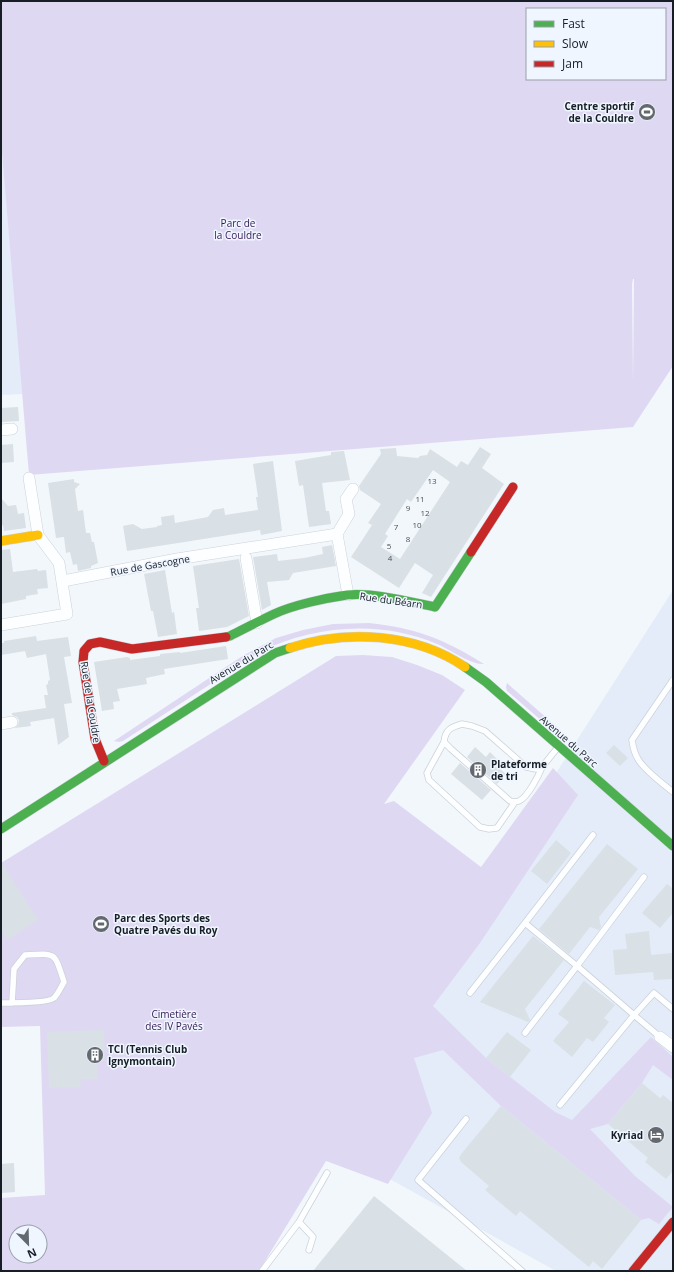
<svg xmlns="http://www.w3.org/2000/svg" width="674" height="1272" font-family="'Open Sans',sans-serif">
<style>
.built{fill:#e3ecf8}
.green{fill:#dfd8f3;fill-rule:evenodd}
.building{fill:#d9e0e6;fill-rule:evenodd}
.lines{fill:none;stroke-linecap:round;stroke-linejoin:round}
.lane-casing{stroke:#cdd2d9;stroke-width:7}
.street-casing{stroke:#cdd2d9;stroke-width:12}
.fast-casing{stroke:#cdd2d9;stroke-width:10}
.slow-casing{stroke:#cdd2d9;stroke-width:10}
.jam-casing{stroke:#cdd2d9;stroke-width:10}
.lane{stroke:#fdfeff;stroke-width:5.5}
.street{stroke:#fdfeff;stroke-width:11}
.fast{stroke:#4caf50;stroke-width:9}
.slow{stroke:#ffc107;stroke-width:9}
.jam{stroke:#c62828;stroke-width:9}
.labels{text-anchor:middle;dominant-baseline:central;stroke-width:3;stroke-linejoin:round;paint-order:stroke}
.number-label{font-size:8px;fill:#4a5057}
.poi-label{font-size:10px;font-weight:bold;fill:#171d25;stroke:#eff6ff;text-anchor:start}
.park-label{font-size:10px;fill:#341954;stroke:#eff6ff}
.street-label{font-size:10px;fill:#171d25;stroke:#eff6ff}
</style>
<rect width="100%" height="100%" fill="#f2f7fc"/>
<path class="built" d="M1,141L23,394L1,395Z
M673,590V1271H556L321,1141Z"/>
<path class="green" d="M1,1H673V366L633,427L29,475L1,141ZM527,9H665V79H527ZM633,279H634L633,382L632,284Z
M369,623C416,628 444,639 484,664C470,665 450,649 437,644C380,620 315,625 260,652L123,741L119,742L114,741L244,655L276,638L303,630L333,624Z
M363,655L392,657L417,665L442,675L465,690L384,804L394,801L481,867L553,768L578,795L480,943L433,1006L486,1058L555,1112L572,1120L651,1037L673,1057V1080L653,1065L642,1083L608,1124L590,1129L635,1176L673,1207L659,1224L649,1218L641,1220L501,1106L443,1050L414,1058L432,1113L388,1184L326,1161L259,1271H1V1198L45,1195L40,1026L1,1027V863L336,656ZM16,1232H40V1256H16Z
M507,683L558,728L564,740L507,691L506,687Z"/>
<path class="building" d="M18,407L19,421L1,422V408Z
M13,444L14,462L1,463V445Z
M480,447L491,454L482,468L504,484L431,597L422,593L433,575L415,563L399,588L351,557L372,525L368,523L381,504L360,490L359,486L381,454L380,449L396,448L397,456L418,458L420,456L427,455L430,449L457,467L461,461L468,465ZM433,470L450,482L400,559L381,547L388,536L385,534L407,499L411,502Z
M344,451L350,480L322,483L326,511H329L331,524L309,527L303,485L299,486L295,461L331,455V452Z
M273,461L282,531L261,535L260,530L127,551L123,526L133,524L142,529L157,527V526L162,525L161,517L174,515L175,523L208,517L213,510L224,508L225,515L258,510L256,497H258L253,464Z
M74,479V482L80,484L75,489L78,511L83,510L86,533H90L92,542H94L98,563L91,566V568L78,571L77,564L73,565L70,552L66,553L64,537L56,538L48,483Z
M1,498L8,506L16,505L18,514L24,513L26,528L4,531L3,525L1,526Z
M332,545L336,566L293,573L289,580L267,582L271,605L262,610L253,557L277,554L278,561L304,558L323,554L322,547Z
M10,549L13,572L37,569L38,571L46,570L48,588L37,589L38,594L26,596V599L1,604V550Z
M239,559L249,616L227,627L199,631L196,608H199L193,566Z
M165,570L172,613L174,612L177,634L158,637L153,611H151L144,574Z
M36,636L37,641L68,637L71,656L64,657L72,703L64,704L69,737L58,745L54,718L30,722L31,726L15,728L18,725L19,720L17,717L12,715V713L46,708L44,695H48L46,685L48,684V681L50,680L46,654L27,658L25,651L1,655V643H4V641Z
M226,646L228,659L164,669L165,674L146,678L147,684L117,689L120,701L113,702L114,709L102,711L94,662L127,657L130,658V660L160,656V654L180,652V653Z
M614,745L628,758L620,766L606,753Z
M475,747L486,757L490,752L500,762L496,766L506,774L497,784L467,757Z
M460,763L491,790L482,800L451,774Z
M556,840L571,853L547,884L531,871Z
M607,844L638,869L599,917L601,927L599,930L590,927L569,954L539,929Z
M1,862L38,920L7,940L1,930Z
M667,884L673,889V913L660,928L642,913Z
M649,931L651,955L673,953V979L654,980L653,972L615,975L613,950L627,949L625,934Z
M533,936L564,960L525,1009L530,1020L528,1022L480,1002Z
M584,981L615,1005L604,1018L609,1022L593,1042L587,1038L572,1057L553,1041L569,1022L558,1014Z
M104,1030L105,1061H97L98,1079H80L81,1087L49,1088L47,1032Z
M507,1032L531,1050L510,1077L486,1058Z
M642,1083L660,1098L663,1095L673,1103V1171L666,1179L645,1162L648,1158L608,1124Z
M501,1106L641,1220L602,1269L593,1261L589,1267L520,1211L516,1216L485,1190L489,1186L461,1162L459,1158L462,1153Z
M14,1163L15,1192L1,1193V1164Z
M374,1196L467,1271H313Z"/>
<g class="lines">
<g class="lane-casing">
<path id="lane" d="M673,680L632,740C633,747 634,753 638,759C644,770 663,784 673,792
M462,724L472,726L485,731L526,767L536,769L542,767C539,775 528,797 519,801C516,802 513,802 510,801L451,749L444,742C445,730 451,727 462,724Z
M444,742L427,773L429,780L480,827L489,829L497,828L515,802
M542,767L559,746
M525,923L593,835
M470,993L525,923L577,966L644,877
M1,1003C11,1003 48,1003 54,998C58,994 61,987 64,982C54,952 57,953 25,955L14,969L12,1003
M525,1033L577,966L634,1015L654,993L673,1009
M560,1105L634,1015L660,1037
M466,1119L418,1180L522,1271
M299,1222L327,1173
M262,1271L299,1222L313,1237L309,1250"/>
</g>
<g class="street-casing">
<path id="street" d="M1,430L12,429
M246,558L257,623
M63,581L177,559L337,534
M348,595L337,534L349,514L346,499L353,489
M1,625L67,614L59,563L38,535L29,478
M1,724L12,722
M660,1037L673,1047"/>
</g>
<g class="fast-casing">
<path id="fast" d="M226,637L230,636C244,629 259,621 274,614C293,605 326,598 347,595C372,592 410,602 435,607L471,552
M465,667L486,682L673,846
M1,829L275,653L290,648"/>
</g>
<g class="slow-casing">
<path id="slow" d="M1,541L38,535
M290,648C346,629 415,633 465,667"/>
</g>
<g class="jam-casing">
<path id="jam" d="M471,552L513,487
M104,761L95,739L83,662L84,651L90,644L100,642L132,649L226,637
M633,1271L673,1222"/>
</g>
<use href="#lane" class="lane"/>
<use href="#street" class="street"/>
<use href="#fast" class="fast"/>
<use href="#slow" class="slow"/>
<use href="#jam" class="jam"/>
</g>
<defs>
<g id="stadium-disc" transform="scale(0.9)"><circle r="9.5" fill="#646970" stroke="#eff6ff"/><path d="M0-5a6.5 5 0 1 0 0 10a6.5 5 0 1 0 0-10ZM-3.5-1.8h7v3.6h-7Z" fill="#fff"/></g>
<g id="building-disc" transform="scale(0.9)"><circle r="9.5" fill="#646970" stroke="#eff6ff"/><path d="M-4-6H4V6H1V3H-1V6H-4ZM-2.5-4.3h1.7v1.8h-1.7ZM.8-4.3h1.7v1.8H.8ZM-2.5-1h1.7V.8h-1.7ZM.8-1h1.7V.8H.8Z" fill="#fff"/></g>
<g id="hotel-disc" transform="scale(0.9)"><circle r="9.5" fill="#646970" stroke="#eff6ff"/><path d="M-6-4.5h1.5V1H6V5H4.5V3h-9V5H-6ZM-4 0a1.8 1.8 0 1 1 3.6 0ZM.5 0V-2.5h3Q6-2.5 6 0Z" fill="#fff"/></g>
</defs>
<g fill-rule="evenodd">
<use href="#stadium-disc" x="647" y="112"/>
<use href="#building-disc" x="478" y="770"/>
<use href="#stadium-disc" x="101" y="924"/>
<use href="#building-disc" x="95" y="1055"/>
<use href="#hotel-disc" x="656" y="1135"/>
</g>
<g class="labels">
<g class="number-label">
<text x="432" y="480">13</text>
<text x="420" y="498">11</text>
<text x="408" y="507">9</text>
<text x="425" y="512">12</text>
<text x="417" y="524">10</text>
<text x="396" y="526">7</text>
<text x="408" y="538">8</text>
<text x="389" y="545">5</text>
<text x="390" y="557">4</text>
</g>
<g class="poi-label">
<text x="634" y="106" text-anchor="end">Centre sportif<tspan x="634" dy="12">de la Couldre</tspan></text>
<text x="491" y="764">Plateforme<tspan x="491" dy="12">de tri</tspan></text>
<text x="114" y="918">Parc des Sports des<tspan x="114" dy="12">Quatre Pavés du Roy</tspan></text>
<text x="108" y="1049">TCI (Tennis Club<tspan x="108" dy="12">Ignymontain)</tspan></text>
<text x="643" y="1135" text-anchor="end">Kyriad</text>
</g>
<g class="park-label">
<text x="238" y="223">Parc de<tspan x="238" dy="12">la Couldre</tspan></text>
<text x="174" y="1014">Cimetière<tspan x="174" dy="12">des IV Pavés</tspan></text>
</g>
<g class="street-label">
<text transform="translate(150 565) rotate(-10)">Rue de Gascogne</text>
<text transform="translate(391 600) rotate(8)">Rue du Béarn</text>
<text transform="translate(241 662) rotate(-31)">Avenue du Parc</text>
<text transform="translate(91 702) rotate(81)">Rue de la Couldre</text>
<text transform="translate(569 741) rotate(41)">Avenue du Parc</text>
</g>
</g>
<rect width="674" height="1272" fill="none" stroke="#171d25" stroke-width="4"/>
<rect x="526" y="8" width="140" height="72" fill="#eff6ff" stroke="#999fa8"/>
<rect x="534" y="21" width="20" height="6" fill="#4caf50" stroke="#999fa8"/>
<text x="562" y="28" font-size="12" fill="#171d25">Fast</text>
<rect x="534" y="41" width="20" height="6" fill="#ffc107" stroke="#999fa8"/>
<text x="562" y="48" font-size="12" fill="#171d25">Slow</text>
<rect x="534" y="61" width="20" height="6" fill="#c62828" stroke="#999fa8"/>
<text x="562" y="68" font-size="12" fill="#171d25">Jam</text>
<g transform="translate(28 1244) rotate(157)"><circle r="19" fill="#eff6ff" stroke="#999fa8"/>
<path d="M0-3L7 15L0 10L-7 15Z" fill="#646970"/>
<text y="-6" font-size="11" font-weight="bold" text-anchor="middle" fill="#171d25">N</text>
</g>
</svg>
